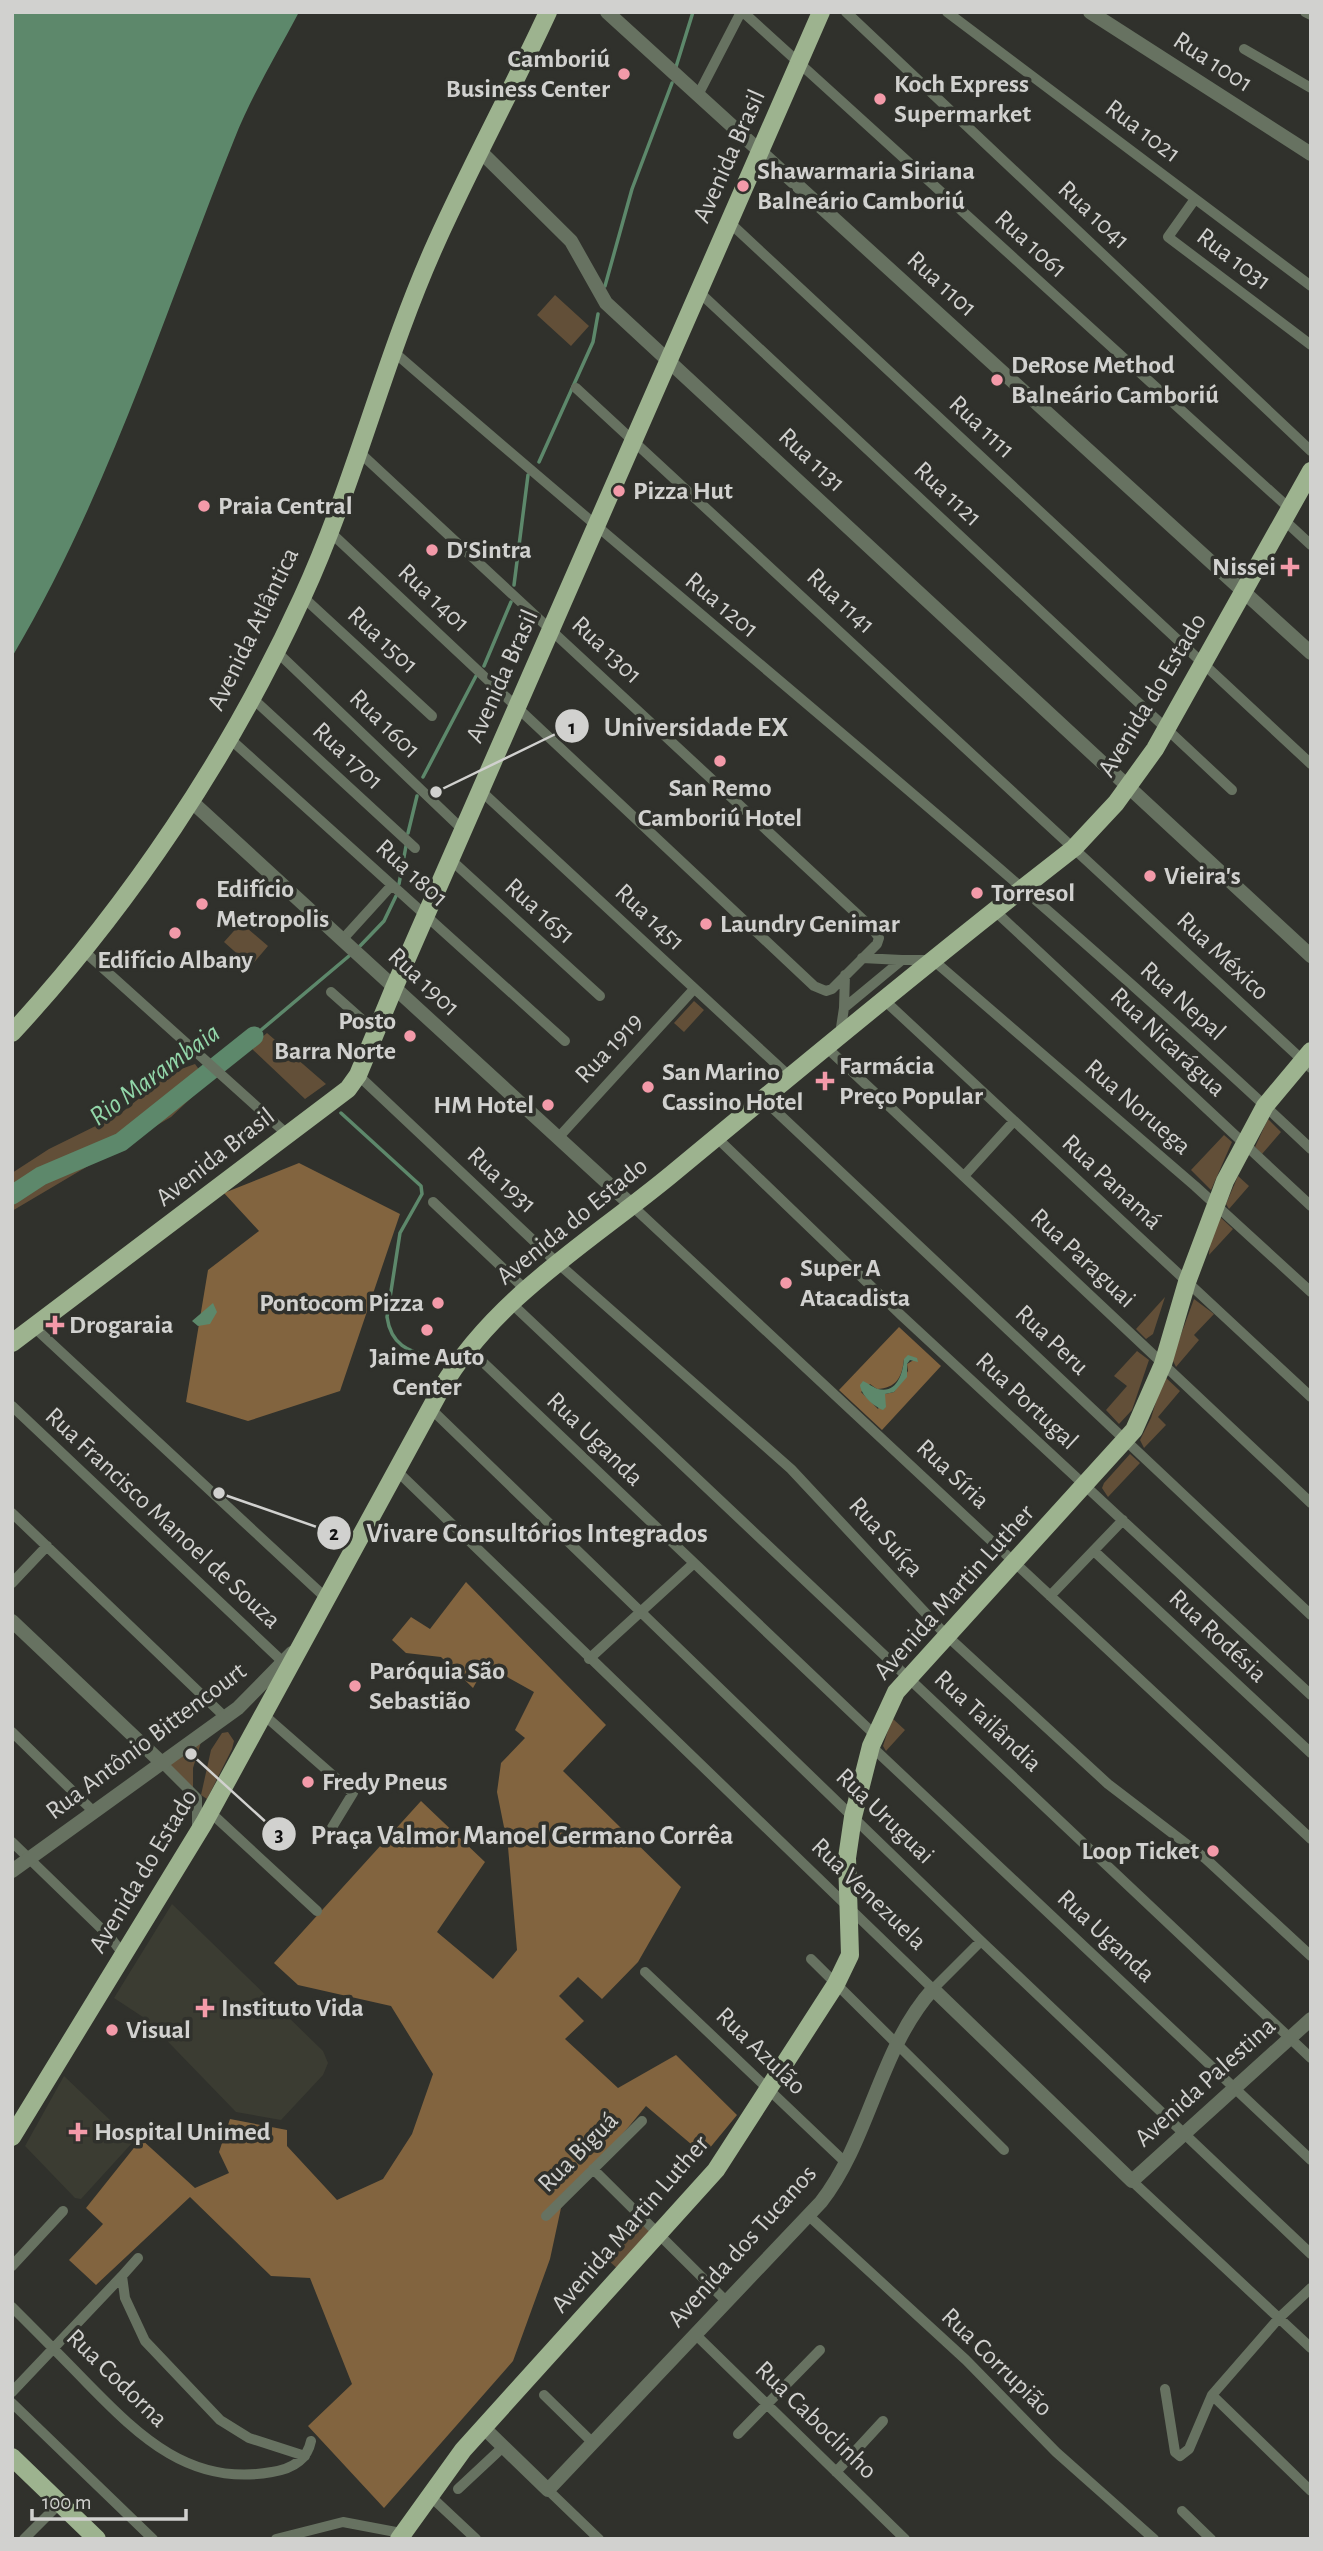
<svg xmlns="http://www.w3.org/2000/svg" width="1323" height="2551" font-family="'Alegreya Sans',sans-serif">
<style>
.built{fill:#3b3c32}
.green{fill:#624f38}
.forest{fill:#82643f;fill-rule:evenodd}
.water{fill:#5d886b}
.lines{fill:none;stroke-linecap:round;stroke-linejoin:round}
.stream{stroke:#5d886b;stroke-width:3.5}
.river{stroke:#5d886b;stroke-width:19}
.minor{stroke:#677261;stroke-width:10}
.tertiary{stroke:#677261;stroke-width:14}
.primary{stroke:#9db38f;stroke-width:18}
.poi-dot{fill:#f39aa9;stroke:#30312c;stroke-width:2.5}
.labels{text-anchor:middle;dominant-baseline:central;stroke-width:7;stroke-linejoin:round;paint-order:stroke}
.poi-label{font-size:26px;font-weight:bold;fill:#d1d1cf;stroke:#30312c;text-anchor:start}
.street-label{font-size:26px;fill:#d1d1cf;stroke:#30312c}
.water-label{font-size:28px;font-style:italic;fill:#92d6a9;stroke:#30312c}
.leader{fill:none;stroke:#d1d1cf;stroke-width:2.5}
.callout-dot{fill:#d1d1cf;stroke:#30312c;stroke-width:2.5}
.mark-label{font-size:21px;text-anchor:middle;font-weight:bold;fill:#111}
.callout-label{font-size:28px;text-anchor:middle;font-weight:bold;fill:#d1d1cf;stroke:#30312c;stroke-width:7;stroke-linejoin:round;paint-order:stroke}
</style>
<rect width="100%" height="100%" fill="#30312c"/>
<path class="built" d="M172,1904L323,2051L328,2063L323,2075L281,2120L236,2112L146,2019L114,1998Z
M64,2076L133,2142L81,2199L75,2198L25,2146Z"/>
<path class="green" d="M555,295L589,326L571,346L537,315Z
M241,923L268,946L251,966L224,942Z
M694,1001L704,1010L684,1032L674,1023Z
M267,1033L326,1084L305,1099L250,1047Z
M195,1064L208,1082L171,1117L12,1211V1173L49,1149L120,1114L170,1073Z
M1268,1119L1281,1132L1262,1154L1255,1147Z
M1224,1135L1232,1142L1211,1190L1191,1170Z
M1238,1176L1249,1186L1229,1209L1226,1204Z
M1220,1217L1233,1229L1209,1255L1211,1233Z
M1165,1297L1153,1334L1146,1339L1136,1329Z
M1194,1299L1214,1314L1194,1335L1199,1340L1176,1367L1172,1359Z
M1137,1351L1149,1360L1132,1410L1119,1424L1106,1410L1127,1386L1114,1376Z
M1164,1376L1180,1391L1158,1417L1166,1425L1144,1448L1140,1440L1151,1418Z
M1130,1454L1140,1463L1108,1497L1102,1488L1104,1483Z
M892,1718L905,1730L886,1751L883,1746Z
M228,1732L234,1741L232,1749L207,1799L201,1795L211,1750L222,1733Z
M201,1742L193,1768V1788L169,1765Z
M642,2224L654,2236L620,2271L608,2260Z"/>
<path class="forest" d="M299,1163L400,1214L340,1391L248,1421L186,1402L208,1270L259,1231L224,1193Z
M899,1327L941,1366L882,1430L839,1390ZM917,1358L907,1364L908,1371L894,1392L885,1394L878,1409L861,1392L870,1384L877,1389C896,1388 902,1378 904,1359Z
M466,1582L606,1725L563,1771L681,1887L638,1962L602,1999L578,1977L559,1996L584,2021L565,2039L618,2088L676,2055L737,2115L704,2155L646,2106L561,2208L550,2259L513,2361L384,2508L308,2426L352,2384L310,2278L271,2276L190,2197L96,2285L69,2260L103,2224L86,2208L141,2139L195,2188L229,2173L219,2152L230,2119L287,2130V2146L337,2200L383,2179L412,2134L433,2074L391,2006L298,1985L274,1963L421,1801L485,1862L437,1932L493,1979L517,1950L508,1847L497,1792L501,1763L525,1738L515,1730L534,1692L486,1665L473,1688L441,1657L406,1653L392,1640L411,1617L430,1629Z"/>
<path class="water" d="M12,12H299C277,54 251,96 234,140C164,314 108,495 12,657Z
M213,1303L217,1312L210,1324L198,1326L192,1321Z
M908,1355L917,1358L918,1362L910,1360L907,1364V1377L894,1392L885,1394L886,1407L883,1410C873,1406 861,1395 860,1385L863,1381C868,1383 874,1388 878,1389C897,1394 903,1373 904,1359Z"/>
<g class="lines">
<path class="stream" d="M675,70L693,12
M605,286L632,189L672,83
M539,462L593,342L598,314
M514,585L528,475
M484,666L511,602
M423,777L476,676
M408,833L417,796
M399,884L406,846
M360,946L384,921L396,896
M254,1036L349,956
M341,1113L421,1186L422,1194L400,1233L387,1317C391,1345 408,1351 432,1358"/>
<path class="river" d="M12,1195L41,1176L121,1142L254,1036"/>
<path class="minor" d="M743,12L1290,509
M846,12L1311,451
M947,12L1311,286
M1305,12L1311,15
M1244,49L1311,88
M698,95L741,12
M1195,199L1168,237L1311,345
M729,222L1311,764
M699,292L1232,790
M394,352C699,618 1017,871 1311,1149
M576,388L1311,1068
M1284,520L1311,545
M328,530L814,986L826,991L832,989L877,944L879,938L872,928L358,451
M303,597L432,716
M276,651L463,830
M251,697L415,848
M229,738L565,1041
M480,790L789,1076
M450,859L600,996
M995,911L1311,1206
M342,940L392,885
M85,952L287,1134
M862,958L902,960
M331,992L376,1032
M883,999L1311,1397
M844,1008L845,975
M840,1034L844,1008L902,960H933L1195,1186L1311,1292
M825,1046L1311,1503
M358,1075L553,1259L791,1469L946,1635L1108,1784L1206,1859L1311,1956
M763,1099L1311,1615
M716,1137L902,1316L1311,1695
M558,1138L694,989
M964,1176L1014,1121
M433,1202L526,1290
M628,1202L1311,1839
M511,1303L1311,2058
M35,1328L326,1598
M468,1348L875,1735
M12,1406L283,1662
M431,1409L981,1941L1311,2254
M398,1472L933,1989L981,1941
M12,1513L225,1717
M1094,1551L1311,1753
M12,1583L47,1546
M1050,1596L1123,1520
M589,1659L693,1564
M264,1715L353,1793L328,1834
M12,1732L94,1812
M871,1746L1311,2160
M163,1764L197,1798V1827
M210,1812L317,1911
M12,1842L110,1937L123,1954
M811,1959L1004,2150
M645,1972L846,2163
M593,2169L727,2302
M1132,2181L1311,2348
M546,2216L642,2121
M809,2216L966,2360L1056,2452L1154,2539
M12,2266L63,2211
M122,2276L138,2258
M12,2307C37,2332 63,2358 88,2384C140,2437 191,2487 272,2472C291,2469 307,2461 311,2441
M696,2335L905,2539
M1165,2389L1175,2452L1180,2456L1189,2449L1212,2395L1279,2318L1311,2288
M12,2392L122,2276L125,2298L145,2341L220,2420L249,2438L305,2456
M544,2395L593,2443
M1212,2395L1311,2491
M12,2403L153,2539
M738,2434L820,2350
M836,2472L883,2421
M458,2489L503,2447
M548,2490L599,2539
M428,2494L476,2539
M1182,2511L1211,2539
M24,2539L60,2503
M276,2539L343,2522L401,2533L399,2537"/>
<path class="tertiary" d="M607,12L1311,653
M1090,12L1311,154
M481,152L571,241L606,303L1311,956
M190,800L626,1200
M12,1621L163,1764
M12,1871L238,1708L292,1653
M483,2427L548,2490L821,2202C870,2139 879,2049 933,1989L1132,2181L1311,2019"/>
<path class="primary" d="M12,1033C129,906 230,756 302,598C355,483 384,358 436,243C471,165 512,90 548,12
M12,1343L348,1089L358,1075L394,988L821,12
M12,2137L204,1823L441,1389C495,1297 591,1241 672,1174C805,1064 938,954 1074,848L1116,803L1155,749L1311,471
M12,2457L97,2539
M399,2539L463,2450L716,2170L836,1984L850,1955L847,1858L853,1817L871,1746L896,1692L1134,1430L1163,1364L1187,1282L1225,1181L1265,1106L1311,1051"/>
</g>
<g class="poi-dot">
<circle cx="624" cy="74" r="7"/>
<circle cx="880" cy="99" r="7"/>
<circle cx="743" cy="186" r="7"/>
<circle cx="997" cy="380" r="7"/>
<circle cx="619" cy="491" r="7"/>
<circle cx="204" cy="506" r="7"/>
<circle cx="432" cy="550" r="7"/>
<path d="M1286.5 556.5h7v7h7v7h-7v7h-7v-7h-7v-7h7z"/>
<circle cx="720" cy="761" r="7"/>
<circle cx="1150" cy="876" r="7"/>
<circle cx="977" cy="893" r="7"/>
<circle cx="202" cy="904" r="7"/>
<circle cx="706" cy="924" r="7"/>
<circle cx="175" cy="933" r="7"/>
<circle cx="410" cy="1036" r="7"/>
<path d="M821.5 1070.5h7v7h7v7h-7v7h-7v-7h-7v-7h7z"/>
<circle cx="648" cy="1087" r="7"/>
<circle cx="548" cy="1105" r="7"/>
<circle cx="786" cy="1283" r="7"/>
<circle cx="438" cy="1303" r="7"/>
<path d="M51.5 1314.5h7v7h7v7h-7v7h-7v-7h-7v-7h7z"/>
<circle cx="427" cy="1330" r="7"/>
<circle cx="355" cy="1686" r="7"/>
<circle cx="308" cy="1782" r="7"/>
<circle cx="1213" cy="1851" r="7"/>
<path d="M201.5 1997.5h7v7h7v7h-7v7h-7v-7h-7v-7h7z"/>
<circle cx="112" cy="2030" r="7"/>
<path d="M74.5 2121.5h7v7h7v7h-7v7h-7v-7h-7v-7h7z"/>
</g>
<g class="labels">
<g class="poi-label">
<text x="610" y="59" text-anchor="end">Camboriú<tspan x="610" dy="30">Business Center</tspan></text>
<text x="894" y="84">Koch Express<tspan x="894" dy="30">Supermarket</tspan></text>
<text x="757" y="171">Shawarmaria Siriana<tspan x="757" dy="30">Balneário Camboriú</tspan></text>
<text x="1011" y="365">DeRose Method<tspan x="1011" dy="30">Balneário Camboriú</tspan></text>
<text x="633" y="491">Pizza Hut</text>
<text x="218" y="506">Praia Central</text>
<text x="446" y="550">D'Sintra</text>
<text x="1276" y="567" text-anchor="end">Nissei</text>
<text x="720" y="788" text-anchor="middle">San Remo<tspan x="720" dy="30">Camboriú Hotel</tspan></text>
<text x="1164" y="876">Vieira's</text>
<text x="216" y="889">Edifício<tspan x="216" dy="30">Metropolis</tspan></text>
<text x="991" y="893">Torresol</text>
<text x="720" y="924">Laundry Genimar</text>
<text x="175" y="960" text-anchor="middle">Edifício Albany</text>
<text x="396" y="1021" text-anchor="end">Posto<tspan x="396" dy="30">Barra Norte</tspan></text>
<text x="839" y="1066">Farmácia<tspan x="839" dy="30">Preço Popular</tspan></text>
<text x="662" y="1072">San Marino<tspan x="662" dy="30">Cassino Hotel</tspan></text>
<text x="534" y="1105" text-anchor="end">HM Hotel</text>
<text x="800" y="1268">Super A<tspan x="800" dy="30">Atacadista</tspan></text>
<text x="424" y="1303" text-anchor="end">Pontocom Pizza</text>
<text x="69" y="1325">Drogaraia</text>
<text x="427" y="1357" text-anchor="middle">Jaime Auto<tspan x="427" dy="30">Center</tspan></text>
<text x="369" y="1671">Paróquia São<tspan x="369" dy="30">Sebastião</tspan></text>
<text x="322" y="1782">Fredy Pneus</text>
<text x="1199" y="1851" text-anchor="end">Loop Ticket</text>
<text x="221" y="2008">Instituto Vida</text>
<text x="126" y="2030">Visual</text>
<text x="94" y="2132">Hospital Unimed</text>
</g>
<g class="street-label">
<text transform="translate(1213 62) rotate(33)">Rua 1001</text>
<text transform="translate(1143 131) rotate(37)">Rua 1021</text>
<text transform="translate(729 156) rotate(-66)">Avenida Brasil</text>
<text transform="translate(1094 215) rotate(43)">Rua 1041</text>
<text transform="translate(1031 244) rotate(42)">Rua 1061</text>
<text transform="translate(1234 259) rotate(37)">Rua 1031</text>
<text transform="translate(942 284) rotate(42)">Rua 1101</text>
<text transform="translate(982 427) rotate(43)">Rua 1111</text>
<text transform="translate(812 460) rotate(43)">Rua 1131</text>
<text transform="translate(948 494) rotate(43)">Rua 1121</text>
<text transform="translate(434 598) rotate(43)">Rua 1401</text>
<text transform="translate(841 601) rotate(43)">Rua 1141</text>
<text transform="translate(722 605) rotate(40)">Rua 1201</text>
<text transform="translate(253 629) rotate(-64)">Avenida Atlântica</text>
<text transform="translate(383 640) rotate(43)">Rua 1501</text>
<text transform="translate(607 650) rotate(43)">Rua 1301</text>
<text transform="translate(502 676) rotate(-66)">Avenida Brasil</text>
<text transform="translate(1152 695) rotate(-59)">Avenida do Estado</text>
<text transform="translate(385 724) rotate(44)">Rua 1601</text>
<text transform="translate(348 756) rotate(43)">Rua 1701</text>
<text transform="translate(412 873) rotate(42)">Rua 1801</text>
<text transform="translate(540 911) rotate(42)">Rua 1651</text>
<text transform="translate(650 917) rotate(43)">Rua 1451</text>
<text transform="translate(1223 956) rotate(43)">Rua México</text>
<text transform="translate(424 982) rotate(43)">Rua 1901</text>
<text transform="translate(1183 1001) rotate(42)">Rua Nepal</text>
<text transform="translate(1168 1042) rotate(43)">Rua Nicarágua</text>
<text transform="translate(609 1048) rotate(-47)">Rua 1919</text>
<text transform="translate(1138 1107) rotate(41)">Rua Noruega</text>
<text transform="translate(215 1157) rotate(-38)">Avenida Brasil</text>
<text transform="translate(502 1180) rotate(43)">Rua 1931</text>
<text transform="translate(1112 1182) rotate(43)">Rua Panamá</text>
<text transform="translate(572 1221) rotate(-39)">Avenida do Estado</text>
<text transform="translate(1083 1258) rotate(43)">Rua Paraguai</text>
<text transform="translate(1052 1340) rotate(43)">Rua Peru</text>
<text transform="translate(1027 1401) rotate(43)">Rua Portugal</text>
<text transform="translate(595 1439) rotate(44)">Rua Uganda</text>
<text transform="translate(953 1474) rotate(43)">Rua Síria</text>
<text transform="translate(163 1518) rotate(43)">Rua Francisco Manoel de Souza</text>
<text transform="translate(886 1537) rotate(48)">Rua Suíça</text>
<text transform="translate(954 1592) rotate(-48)">Avenida Martin Luther</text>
<text transform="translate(1218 1636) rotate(43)">Rua Rodésia</text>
<text transform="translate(988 1721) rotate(43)">Rua Tailândia</text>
<text transform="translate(146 1741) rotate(-37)">Rua Antônio Bittencourt</text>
<text transform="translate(885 1816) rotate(44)">Rua Uruguai</text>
<text transform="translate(143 1871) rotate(-59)">Avenida do Estado</text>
<text transform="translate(869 1894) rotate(44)">Rua Venezuela</text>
<text transform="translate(1106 1936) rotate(43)">Rua Uganda</text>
<text transform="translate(761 2051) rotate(44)">Rua Azulão</text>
<text transform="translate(1205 2082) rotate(-42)">Avenida Palestina</text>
<text transform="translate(578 2152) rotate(-45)">Rua Biguá</text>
<text transform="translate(630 2224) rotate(-49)">Avenida Martin Luther</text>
<text transform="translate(742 2246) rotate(-48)">Avenida dos Tucanos</text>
<text transform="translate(997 2362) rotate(44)">Rua Corrupião</text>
<text transform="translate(117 2378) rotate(44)">Rua Codorna</text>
<text transform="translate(816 2420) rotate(44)">Rua Caboclinho</text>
</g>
<g class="water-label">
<text transform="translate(155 1075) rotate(-36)">Rio Marambaia</text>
</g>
</g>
<path class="leader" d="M436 792L572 726M219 1493L334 1533M191 1754L279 1834"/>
<g class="callout-dot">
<circle cx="436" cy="792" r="7"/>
<circle cx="219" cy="1493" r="7"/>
<circle cx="191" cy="1754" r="7"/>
<circle cx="572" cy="726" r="18"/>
<circle cx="334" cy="1533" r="18"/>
<circle cx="279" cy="1834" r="18"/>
</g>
<g class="mark-label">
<text x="572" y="734">1</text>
<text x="334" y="1540">2</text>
<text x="279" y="1841">3</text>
</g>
<g class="callout-label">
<text x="696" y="736">Universidade EX</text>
<text x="537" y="1542">Vivare Consultórios Integrados</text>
<text x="522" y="1844">Praça Valmor Manoel Germano Corrêa</text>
</g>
<rect width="1323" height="2551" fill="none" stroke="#d1d1cf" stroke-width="28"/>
<path d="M32 2509v10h154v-10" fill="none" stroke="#d1d1cf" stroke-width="3.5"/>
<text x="42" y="2509" font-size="21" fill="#d1d1cf" stroke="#30312c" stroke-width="5" paint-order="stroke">100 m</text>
</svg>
